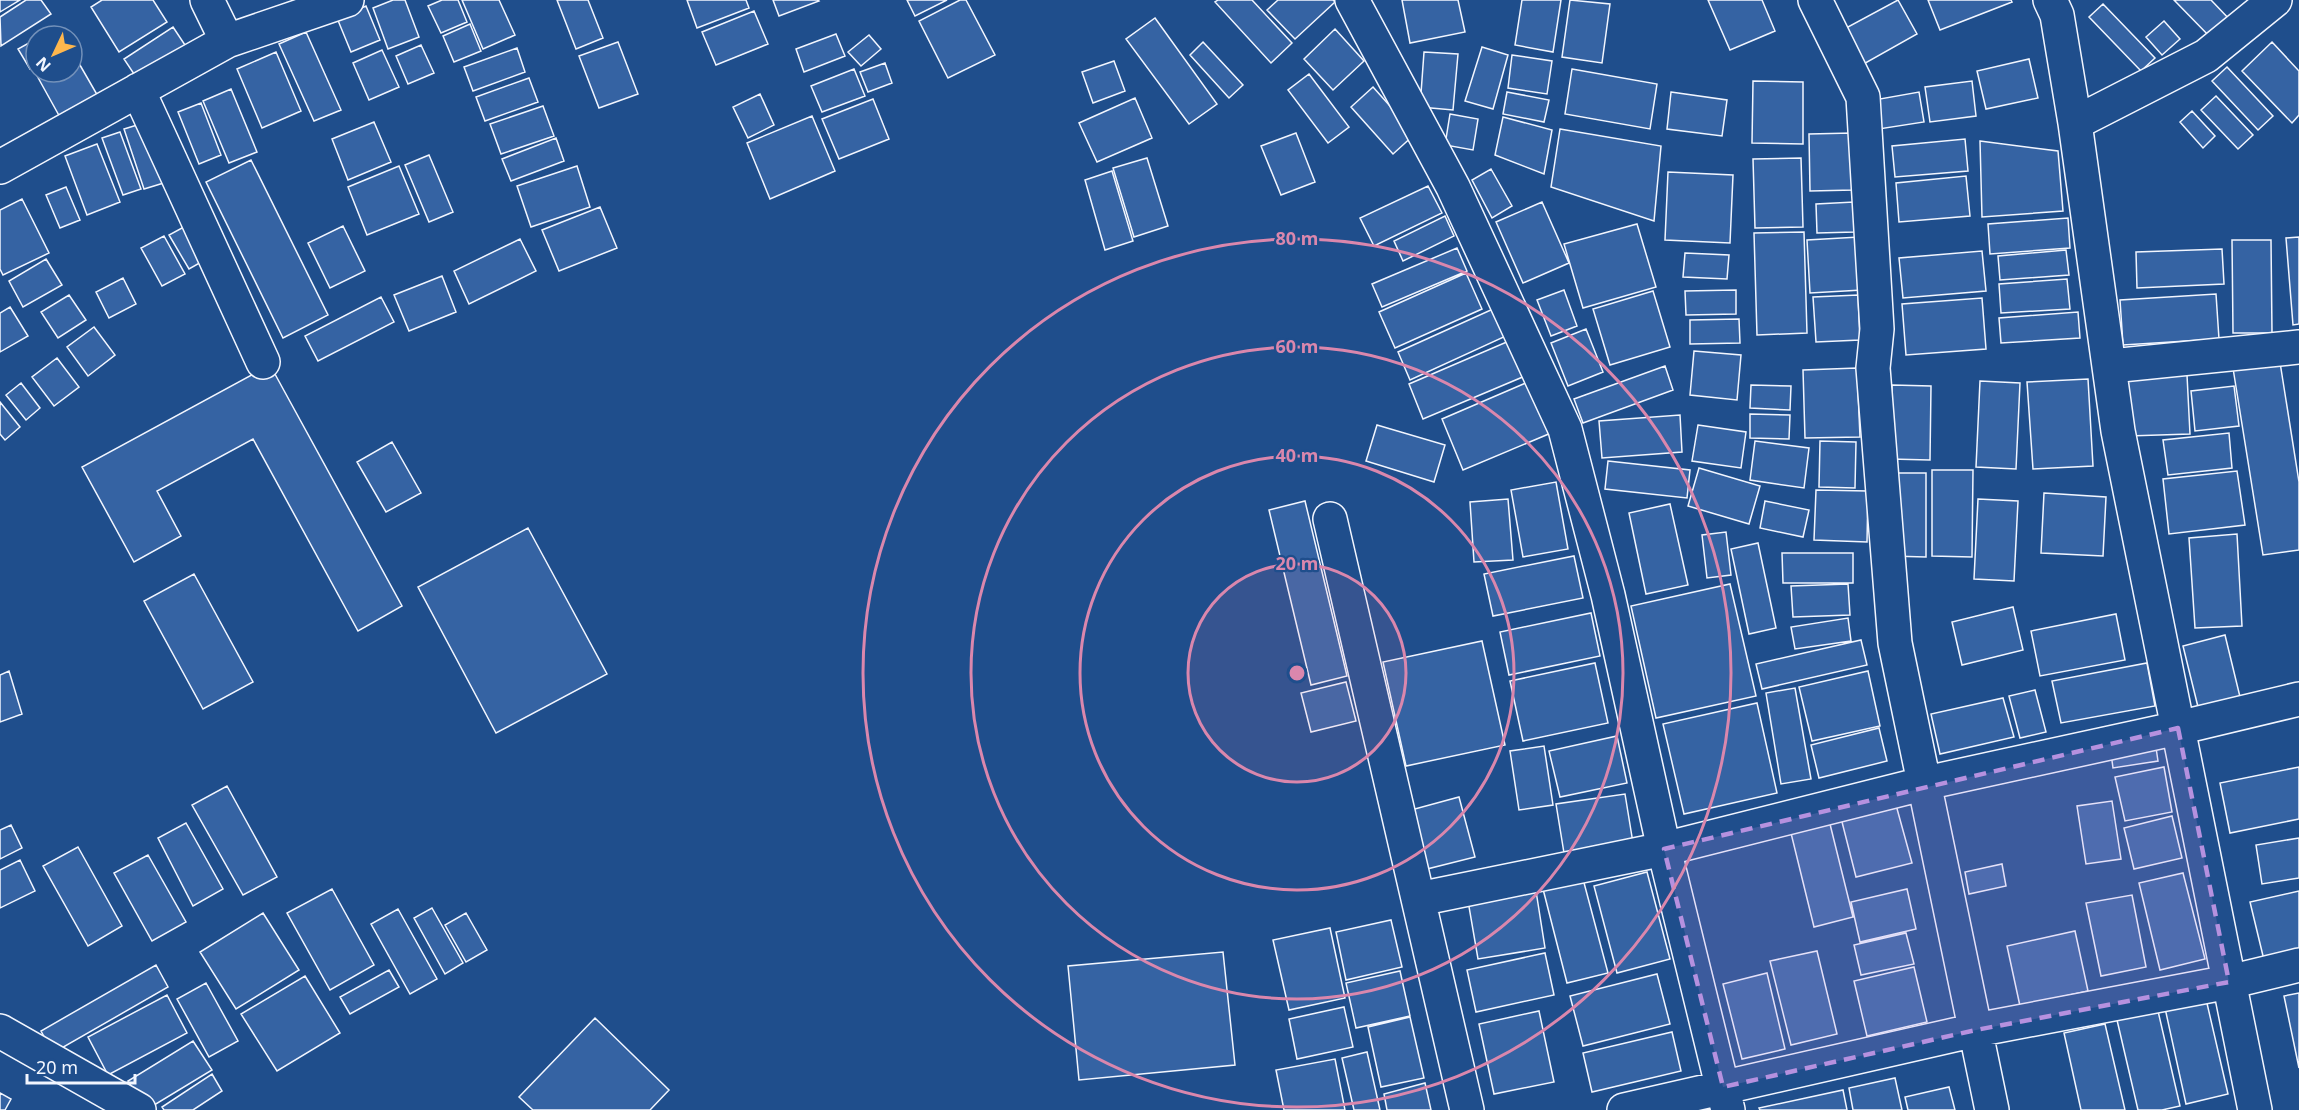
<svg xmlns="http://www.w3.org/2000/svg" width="2299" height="1110" font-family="'Noto Sans',sans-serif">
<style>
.building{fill:#3563a3;stroke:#f2f6ff;stroke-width:1.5}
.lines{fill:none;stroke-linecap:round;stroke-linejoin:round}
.minor-casing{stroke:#f2f6ff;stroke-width:36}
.minor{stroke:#1f4e8c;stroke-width:33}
.marked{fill:#b691df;fill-opacity:0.2;stroke:#b691df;stroke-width:4.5;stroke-dasharray:12 8;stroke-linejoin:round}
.ring{fill:none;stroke:#da87ad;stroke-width:3}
.centre{fill:#da87ad;stroke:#1f4e8c;stroke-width:3}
.ring-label{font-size:18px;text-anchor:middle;font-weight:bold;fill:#da87ad;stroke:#1f4e8c;stroke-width:4.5;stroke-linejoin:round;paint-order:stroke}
</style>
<rect width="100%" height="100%" fill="#1f4e8c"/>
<path class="building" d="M0,0H20L0,12Z
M26,0H41L51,14L1,46L0,17Z
M102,0H153L167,22L119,52L91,7Z
M393,0H405L419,37L388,49L373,8Z
M442,0H458L467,22L441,33L428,6Z
M462,0H499L515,35L483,49Z
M557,0H588L603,38L576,49Z
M687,0H746L749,8L697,28Z
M773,0H818L819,1L779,16Z
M907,0H947L915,16Z
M960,0H966L995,55L948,78L919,21Z
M1218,0H1252L1292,43L1271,63L1215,2Z
M1278,0H1333L1335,2L1295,39L1267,10Z
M1402,0H1458L1465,32L1410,43Z
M1522,0H1561L1553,52L1515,45Z
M1570,0L1610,4L1602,63L1562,57Z
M1708,0H1762L1775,31L1730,50Z
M1898,0L1917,34L1853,70L1833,35Z
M1928,0H2011L2012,2L1940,30Z
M2174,0H2211L2232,22L2213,40Z
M2103,4L2155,58L2141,71L2089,17Z
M366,6L380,40L351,52L337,18Z
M754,11L768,44L716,65L702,32Z
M1155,18L1217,104L1189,124L1126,39Z
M2164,21L2180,39L2162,55L2146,37Z
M470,24L481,51L454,62L443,36Z
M173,27L191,54L142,86L124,59Z
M1335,29L1364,61L1333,90L1304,59Z
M306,32L341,110L314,121L279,44Z
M836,34L845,56L804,72L796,49Z
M869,35L881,49L861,66L848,52Z
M36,39V66L30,69L18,49Z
M618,42L638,94L599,108L579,56Z
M1203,42L1243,85L1229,98L1190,55Z
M2272,42L2299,71V115L2292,123L2242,71Z
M421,45L434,73L408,84L396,56Z
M1482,47L1508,55L1493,109L1465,101Z
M517,48L525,72L473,91L464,67Z
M382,50L399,87L369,100L353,63Z
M276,52L301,111L262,128L237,69Z
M1424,52L1458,54L1453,110L1420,107Z
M73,53L99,98L61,119L36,74L72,72Z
M1512,55L1552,61L1547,94L1508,88Z
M2029,59L2038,98L1986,109L1977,71Z
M1114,61L1125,91L1093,103L1082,72Z
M885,63L892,83L868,92L860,72Z
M2227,67L2273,116L2258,130L2212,81Z
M854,69L865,96L822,112L811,86Z
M1572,69L1657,84L1650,129L1565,114Z
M1309,74L1349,127L1328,143L1288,90Z
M529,78L538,102L485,121L476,97Z
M1753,81L1803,82V144L1752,143Z
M1972,81L1976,116L1930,122L1925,87Z
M1373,87L1415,134L1393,154L1351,107Z
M231,89L257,152L229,163L203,101Z
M1507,92L1549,100L1544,122L1503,114Z
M1671,92L1727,100L1722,136L1667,129Z
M1919,92L1924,122L1879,129L1874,100Z
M760,94L774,125L748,138L733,107Z
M2216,96L2253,135L2238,149L2201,110Z
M1135,98L1152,138L1097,162L1079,123Z
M873,99L889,139L839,159L822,119Z
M201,103L221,155L199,164L178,112Z
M543,106L554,136L501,154L490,124Z
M2192,111L2215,136L2203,148L2180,122Z
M1450,114L1478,119L1473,150L1445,145Z
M812,116L835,171L770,199L747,143Z
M1503,117L1552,130L1544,174L1495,155Z
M147,122L167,182L144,189L124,129Z
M374,122L391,162L348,180L332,139Z
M1560,129L1661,146L1654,221L1551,187Z
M120,132L141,189L123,195L102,138Z
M1296,133L1315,182L1281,195L1261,146Z
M1852,133L1854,190L1810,191L1809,134Z
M556,138L564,161L511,181L502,159Z
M1965,139L1968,171L1895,177L1892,146Z
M1980,141L2058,151L2063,211L1982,217Z
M97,144L120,202L87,215L65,156Z
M429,155L453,212L429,222L405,165Z
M1147,158L1168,226L1134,237L1113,168Z
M1801,158L1803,227L1755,228L1753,159Z
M251,160L328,315L283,338L206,182Z
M399,166L419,214L367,235L348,187Z
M577,166L590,207L531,227L517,186Z
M1491,169L1512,206L1492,218L1472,180Z
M1112,171L1133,241L1105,250L1085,180Z
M1668,172L1733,175L1730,243L1665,240Z
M1966,176L1970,216L1899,222L1896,183Z
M1428,186L1442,213L1374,246L1360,218Z
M66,187L80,220L60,228L46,195Z
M22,199L49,253L3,275L0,269V210Z
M1542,202L1569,263L1523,283L1496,222Z
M1854,202L1855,232L1817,233L1816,204Z
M600,207L617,248L559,271L542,230Z
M1445,216L1454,236L1403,261L1394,241Z
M2068,218L2070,248L1990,254L1988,224Z
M193,222L212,256L189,269L169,235Z
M1637,224L1656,287L1583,308L1564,244Z
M343,226L365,271L330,288L308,243Z
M1804,232L1807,333L1757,335L1754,233Z
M164,236L185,274L162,286L141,248Z
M1859,237L1862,290L1810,293L1807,240Z
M2299,237V324L2293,325L2286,238Z
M520,239L536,271L469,304L454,271Z
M2232,240H2271L2272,333H2233Z
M1457,248L1467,271L1382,307L1372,284Z
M2222,249L2224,284L2137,288L2136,252Z
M2066,250L2069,275L2000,280L1998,256Z
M1982,251L1986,291L1903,298L1899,258Z
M1685,253L1729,255L1727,279L1683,277Z
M46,259L62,285L23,307L9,281Z
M1466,273L1482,309L1395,348L1379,312Z
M442,276L456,312L409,331L394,295Z
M123,278L136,304L109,318L96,292Z
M2067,279L2070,309L2001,313L1999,284Z
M1564,290L1577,326L1551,336L1537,300Z
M1736,290V314L1686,315L1685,291Z
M1653,291L1670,347L1610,365L1593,309Z
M2216,294L2219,339L2123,345L2120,300Z
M69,295L86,320L58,338L41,312Z
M1858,295L1860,340L1816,342L1813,297Z
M381,297L394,322L318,361L305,336Z
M1982,298L1986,349L1906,355L1902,304Z
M10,307L28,336L0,352V313Z
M1493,309L1506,336L1410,380L1398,352Z
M2078,312L2080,338L2001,343L1999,318Z
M1739,319L1740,343L1690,344V320Z
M94,327L115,355L88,376L67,347Z
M1586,329L1603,372L1568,386L1551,343Z
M1509,341L1525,376L1423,419L1409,384Z
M1694,351L1741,355L1737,400L1690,395Z
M2279,356L2299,482V550L2263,555L2232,362Z
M57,358L79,387L54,406L32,377Z
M270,365L402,606L358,631L253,439L157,491L181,536L134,562L82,467Z
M1665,366L1673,390L1583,423L1574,399Z
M1857,368L1860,437L1805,438L1803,370Z
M2187,375L2190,434L2128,436L2125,377Z
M2088,379L2093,466L2033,469L2027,382Z
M1980,381L2020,383L2016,469L1976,467Z
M1528,382L1551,433L1463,470L1442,419Z
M21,383L40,408L26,420L6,395Z
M1751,385L1791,386L1790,410L1750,408Z
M1892,385L1931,386L1930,460L1890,459Z
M2234,386L2239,426L2195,431L2191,391Z
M0,402L20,427L5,440L0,434Z
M1750,414L1790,415L1789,439L1750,438Z
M1680,415L1682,452L1602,458L1599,421Z
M1377,425L1445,445L1434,482L1366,461Z
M1698,425L1746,432L1741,468L1692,461Z
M2229,433L2232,468L2168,475L2163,440Z
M1755,441L1809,448L1804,488L1750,480Z
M1820,441L1856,442L1855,488L1819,487Z
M392,442L421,493L386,512L357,462Z
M1608,461L1690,470L1687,498L1605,489Z
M1699,468L1760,486L1749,524L1688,506Z
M1932,470H1973L1972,557L1932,556Z
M2237,471L2245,525L2169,534L2163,479Z
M1891,473H1926V557L1890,556Z
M1556,482L1568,549L1523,557L1511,490Z
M1816,490L1868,491L1867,542L1814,540Z
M2044,493L2106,497L2103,556L2041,553Z
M1508,499L1513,560L1474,562L1470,502Z
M1978,499L2018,501L2014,581L1974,579Z
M1305,501L1347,676L1311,685L1269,510Z
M1765,501L1809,510L1803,537L1760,528Z
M1670,504L1688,585L1646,594L1629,513Z
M528,528L607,674L496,733L418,587Z
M1726,532L1731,575L1707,578L1702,535Z
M2237,534L2242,626L2195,628L2189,538Z
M1758,543L1776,628L1749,634L1731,549Z
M1782,553H1853V583H1783Z
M1574,556L1583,598L1493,616L1484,574Z
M194,574L253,682L203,709L144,601Z
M1730,584L1756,696L1656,718L1631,606Z
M1848,584L1850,615L1793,617L1791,586Z
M2013,607L2023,650L1962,665L1952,622Z
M1591,613L1600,656L1509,675L1500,632Z
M2116,614L2125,660L2040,676L2031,631Z
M1848,618L1851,641L1795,649L1791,627Z
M2225,635L2241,701L2199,711L2183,646Z
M1861,640L1867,665L1762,689L1756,664Z
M1482,641L1505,745L1406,766L1383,662Z
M1595,663L1608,723L1523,741L1510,681Z
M2147,663L2155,706L2061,723L2052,681Z
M9,671L22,714L0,722V675Z
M1868,671L1880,726L1812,741L1799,687Z
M1346,682L1356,721L1311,732L1301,693Z
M1795,688L1811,779L1781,784L1766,693Z
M2035,690L2046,732L2020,738L2009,696Z
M2003,698L2014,737L1940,754L1931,714Z
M1757,703L1777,793L1684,814L1663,724Z
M1879,728L1887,761L1819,778L1811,745Z
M1617,736L1627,783L1560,797L1549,751Z
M2155,741L2158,761L2113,768L2110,746Z
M1544,746L1553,805L1519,810L1510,751Z
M2164,767L2172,812L2125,821L2115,777Z
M2299,767V819L2230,833L2220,783Z
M227,786L277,877L243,895L192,805Z
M1625,794L1633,843L1564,853L1556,804Z
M1459,797L1475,857L1427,869L1411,810Z
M2112,801L2121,859L2086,864L2077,806Z
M1896,805L1912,863L1856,877L1841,818Z
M2172,816L2182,858L2134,869L2124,828Z
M1829,820L1853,917L1814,927L1790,829Z
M186,823L223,889L193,906L158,838Z
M11,825L22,848L0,859V830Z
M2299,838V878L2262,884L2256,845Z
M78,847L122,926L88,946L43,866Z
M148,855L186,922L152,941L114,873Z
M20,860L35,891L0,908V870Z
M2002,864L2006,886L1969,894L1965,872Z
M1647,872L1670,959L1617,973L1594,886Z
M2183,873L2205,959L2160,970L2139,883Z
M1583,879L1608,973L1567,983L1543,889Z
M332,889L374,965L330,990L287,913Z
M1907,889L1916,929L1860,942L1851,902Z
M1536,891L1545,948L1478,959L1468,901Z
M2299,891V952L2264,960L2250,902Z
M2132,895L2146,967L2101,976L2086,903Z
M432,908L463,963L445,974L414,918Z
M398,909L437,979L410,994L371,924Z
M263,913L299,970L236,1009L200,952Z
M466,913L487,950L466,962L445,925Z
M1391,920L1402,967L1346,980L1336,932Z
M1330,928L1345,998L1289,1010L1273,940Z
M2075,931L2088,991L2020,1006L2007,946Z
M1906,933L1914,964L1861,975L1854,945Z
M1817,951L1837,1034L1791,1045L1770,961Z
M1223,952L1235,1065L1079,1080L1068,966Z
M1545,953L1554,995L1476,1012L1467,970Z
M156,965L168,987L53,1053L41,1031Z
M1914,967L1927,1022L1867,1036L1854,981Z
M389,970L399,987L350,1014L340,997Z
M1400,971L1410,1016L1356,1028L1346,983Z
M1767,973L1785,1049L1742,1059L1723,984Z
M1657,974L1670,1024L1583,1046L1570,996Z
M305,976L340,1033L277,1071L241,1014Z
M206,983L238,1041L209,1057L177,999Z
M2299,993V1068L2284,996Z
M167,995L187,1033L108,1075L88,1037Z
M2206,999L2228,1094L2186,1104L2165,1008Z
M1344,1007L1353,1047L1297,1059L1289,1019Z
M1539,1011L1554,1082L1494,1094L1479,1024Z
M2158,1011L2180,1106L2162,1110H2138L2117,1020Z
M1410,1017L1424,1078L1381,1087L1368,1027Z
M595,1018L669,1090L650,1110H533L519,1097Z
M2105,1024L2125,1110H2081L2064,1033Z
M1672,1032L1681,1071L1592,1092L1583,1053Z
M193,1041L212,1070L146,1110L128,1081Z
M1367,1052L1380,1110H1354L1342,1058Z
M1335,1059L1345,1110H1284L1276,1070Z
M212,1074L222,1091L193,1110H164L162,1107Z
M1895,1078L1902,1110H1853L1849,1088Z
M1425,1083L1431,1110H1387L1384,1094Z
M1949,1087L1955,1110H1908L1905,1097Z
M1843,1090L1847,1110H1760L1759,1108Z
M0,1093L11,1099L5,1110H0Z"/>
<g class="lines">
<g class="minor-casing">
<path id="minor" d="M207,0L227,41L347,0
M1352,0L1453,187L1565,429L1608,595L1664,849L1728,1110
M1815,0L1863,97L1877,329L1873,368L1895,643L1992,1110
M2050,0L2057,15L2075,123L2206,56L2275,0
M138,90L263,362
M0,167L227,41
M2111,366L2299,347
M1330,519L1467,1110
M1419,899L1664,849L1926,783L2178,728L2118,431L2075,123
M0,1031L139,1110
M1624,1110L1976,1030L2229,982L2299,965
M2255,1110L2178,728L2299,699"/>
</g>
<use href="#minor" class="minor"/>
</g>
<path class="marked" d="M2178,728L2229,982L1976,1030L1723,1087L1664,849Z"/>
<circle cx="1297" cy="673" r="109" fill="#da87ad" fill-opacity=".12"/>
<g class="ring">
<circle cx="1297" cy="673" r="109"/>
<circle cx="1297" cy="673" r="217"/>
<circle cx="1297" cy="673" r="326"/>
<circle cx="1297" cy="673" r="434"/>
</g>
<circle cx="1297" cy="673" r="9" class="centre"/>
<g class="ring-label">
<text x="1297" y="245">80 m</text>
<text x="1297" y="353">60 m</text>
<text x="1297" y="462">40 m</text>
<text x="1297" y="570">20 m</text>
</g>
<g transform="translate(54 54) rotate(226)"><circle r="28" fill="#1f4e8c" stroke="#7391ba" stroke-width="1.5"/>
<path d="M0-4.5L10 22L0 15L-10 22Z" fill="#ffb74d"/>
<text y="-9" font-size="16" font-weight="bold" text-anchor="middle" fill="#f2f6ff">N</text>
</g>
<path d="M27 1074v9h108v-9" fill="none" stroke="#f2f6ff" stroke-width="3"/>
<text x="36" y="1074" font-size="18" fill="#f2f6ff" stroke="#1f4e8c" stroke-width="4.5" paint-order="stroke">20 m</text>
</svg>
